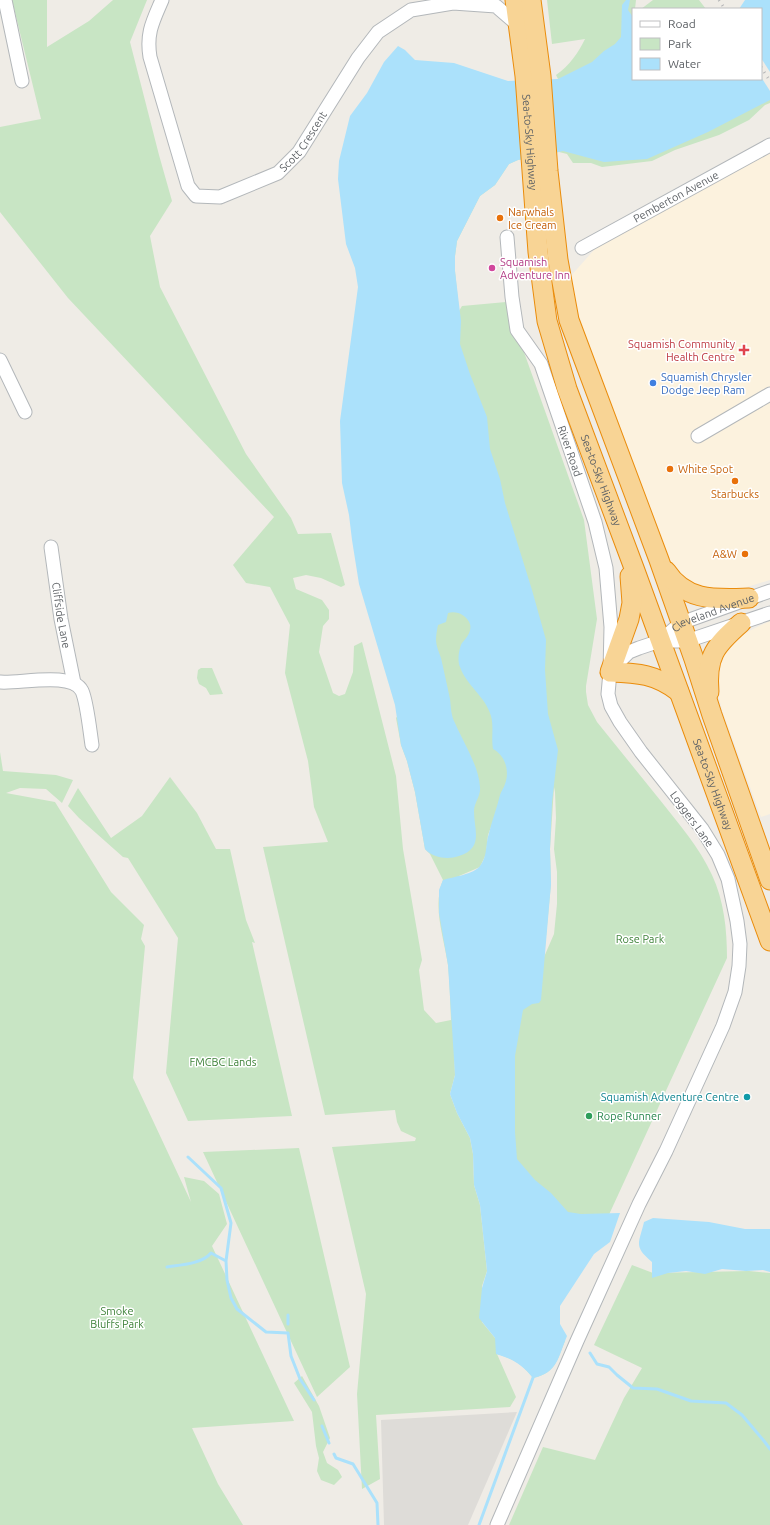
<svg xmlns="http://www.w3.org/2000/svg" width="770" height="1525" font-family="Ubuntu,sans-serif">
<style>
.commercial{fill:#fcf2de}
.industrial{fill:#dedcd8}
.green{fill:#c8e5c4;fill-rule:evenodd}
.water{fill:#abe1fb}
.pier{fill:#efece6}
.lines{fill:none;stroke-linecap:round;stroke-linejoin:round}
.stream{stroke:#abe1fb;stroke-width:3}
.minor-casing{stroke:#b3b7ba;stroke-width:15}
.highway-casing{stroke:#ea8c0b;stroke-width:21}
.minor{stroke:#fff;stroke-width:13}
.highway{stroke:#f8d495;stroke-width:19}
.rail{stroke:#b4b5b6;stroke-width:3;stroke-dasharray:1 5;stroke-linecap:butt}
.food-dot{fill:#e8710a;stroke:#fff;stroke-width:1.5}
.hotel-dot{fill:#d1479c;stroke:#fff;stroke-width:1.5}
.health-dot{fill:#e0444e;stroke:#fff;stroke-width:1.5}
.shop-dot{fill:#3f7fe0;stroke:#fff;stroke-width:1.5}
.culture-dot{fill:#0f9aa8;stroke:#fff;stroke-width:1.5}
.leisure-dot{fill:#2e9e5b;stroke:#fff;stroke-width:1.5}
.labels{text-anchor:middle;dominant-baseline:central;stroke-width:3;stroke-linejoin:round;paint-order:stroke}
.street-label{font-size:11px;fill:#5e6266;stroke:#fff}
.food-label{font-size:11px;fill:#c56008;stroke:#fff;text-anchor:start}
.hotel-label{font-size:11px;fill:#b23c85;stroke:#fff;text-anchor:start}
.health-label{font-size:11px;fill:#be3a42;stroke:#fff;text-anchor:end}
.shop-label{font-size:11px;fill:#366cbe;stroke:#fff;text-anchor:start}
.park-label{font-size:11px;fill:#3e8239;stroke:#fff}
.culture-label{font-size:11px;fill:#0d838f;stroke:#fff;text-anchor:end}
.leisure-label{font-size:11px;fill:#27864d;stroke:#fff;text-anchor:start}
</style>
<rect width="100%" height="100%" fill="#efece6"/>
<path class="commercial" d="M770,153V580L734,591L707,592L686,582L674,570L664,551L579,317L570,277L601,242Z
M770,621V814L761,817L722,710L716,686V670L722,655L732,643L747,632Z"/>
<path class="industrial" d="M517,1412L468,1525H384L381,1420Z"/>
<path class="green" d="M12,0H47V47L89,21L113,0H147L130,42L159,155L172,201L150,236L160,287L246,454L291,518L298,534L331,533L345,585L341,587L321,578L306,575L293,578L296,589L322,600L329,610V619L323,626L319,652L333,693L339,696L345,694L353,672L354,646L362,642L396,776L403,849L422,960L419,970L424,1010L436,1023L451,1020C450,1002 450,983 448,965C444,937 432,907 443,880L430,854L425,849L415,792L407,761L401,745L396,718L435,672L438,523L519,753L488,835L486,854L480,867L459,876L454,1047L455,1075L450,1094L457,1113L470,1138L473,1154L474,1185L480,1205L487,1271L482,1286V1322L495,1338L565,1341C557,1360 556,1373 533,1378C522,1364 514,1359 497,1354L516,1397L510,1407L376,1415L380,1479L362,1489L357,1394L366,1294L332,1147L415,1141L416,1138L401,1131L397,1122L395,1110L325,1115L263,847L328,842L314,807L308,761L285,673L290,625L270,587L246,583L233,565L274,517L68,298L0,212V127L41,119Z
M547,0H636L635,9H633V66L558,79L556,75C570,65 578,53 585,39L552,44Z
M653,0H699L706,9H641Z
M770,33V103L765,105L749,120L719,135L675,150L652,161L602,167L591,163H573L567,154L559,152L518,160L509,164L495,185L480,196L457,241L455,256V271L459,311L462,306L506,302L584,520L597,619L586,686V692L588,705L597,722C618,748 639,774 660,800C679,824 699,847 712,875C724,901 727,929 727,958L607,1219L563,1213L510,1164L521,856L431,272L451,185L668,79H761ZM554,787L555,792L556,818L554,849L557,872V904L554,934L544,957L551,884L550,849Z
M201,668H212L223,694L210,695L206,688L199,684L197,678L198,670Z
M0,752L3,771L56,775L73,780L62,803L46,789L20,788L6,793L55,802L111,892L144,925L141,939L145,946L133,1078L191,1202L184,1177L204,1181L219,1194L227,1224L212,1246L294,1421L192,1428L218,1484L243,1525H0Z
M170,777L197,813L216,849H230L246,920L255,943L252,942L292,1116L188,1121L166,1073L178,938L128,858L123,857L79,818L68,806L78,788L111,838L142,816Z
M299,1148L350,1367L317,1397L203,1152Z
M632,1265L653,1273L749,1271L770,1273V1525H509L543,1447L595,1460L624,1398L642,1368L594,1345Z
M302,1376L319,1406L330,1438L323,1452L327,1463L338,1470L342,1477L334,1485L321,1480L317,1471L319,1458L316,1446L312,1412L294,1383Z"/>
<path class="water" d="M626,0H630L628,10L633,17V79H761V9H739L745,0H770V100L708,132L647,159L604,162L563,151L518,160L509,164L495,185L480,196L457,241L455,256V271L461,321L460,344L470,374L487,417L490,449L500,479L505,503L532,590L546,640L545,670L548,714L558,750L552,802L550,849L551,884L541,1000L539,1003L532,1004L523,1010L515,1056V1132L517,1159L535,1180L551,1193L568,1212L581,1214L620,1213L610,1242L594,1254L560,1306V1324L567,1336C558,1357 558,1373 533,1378C522,1364 513,1359 496,1354L495,1338L479,1318L482,1288L487,1271L480,1205L474,1185L473,1154L470,1138L457,1113L450,1094L455,1075L448,965L439,913V890L443,880C453,877 474,874 480,866C488,855 485,845 489,833C492,820 497,808 500,795C501,791 504,788 505,784C510,771 505,755 493,749C491,738 494,727 491,716C486,697 466,685 460,667C457,661 459,648 462,643C466,638 472,632 470,624C467,615 456,610 448,613L446,622L438,625C437,630 436,635 436,640C436,646 439,652 441,658C444,671 447,685 450,699C451,707 451,716 455,723C463,742 479,766 480,787C481,796 474,803 474,811C474,830 484,848 459,856C448,860 433,858 425,849L415,792L407,761L401,745L395,705L359,584L352,540L349,515L342,483L340,421L358,287L355,268L346,244L338,179L339,161L350,116L367,93L384,62L398,46L405,50L415,60L454,63L508,81L558,79L592,62L604,51L615,44L621,37L622,5Z
M653,1218L709,1222L745,1229H770V1272L763,1270L746,1271L722,1269L705,1274L686,1271L668,1273L652,1278V1262C633,1246 639,1244 644,1222Z"/>
<path class="pier" d="M761,58L770,72V91L761,77Z"/>
<g class="lines">
<path class="stream" d="M188,1157L221,1188L231,1223L226,1261L227,1280L231,1298L237,1309L266,1332L288,1333L291,1356L300,1379L314,1400
M167,1267C180,1265 202,1264 211,1253L226,1261
M288,1324V1315
M590,1353L597,1364L609,1367L617,1375L633,1388L657,1389L691,1401L726,1403L742,1415L764,1441L770,1449
M322,1426L329,1443
M334,1454L336,1458L353,1464L377,1503L378,1525
M479,1525L534,1375"/>
<g class="minor-casing">
<g id="minor">
<path d="M5,0L22,81"/>
<path id="s1" d="M162,0C153,21 146,33 150,57L188,186L196,196L220,197L278,173L299,152L358,58L378,32L411,10L453,3L496,6L518,25"/>
<path id="s2" d="M582,248L770,145"/>
<path d="M0,360L25,412"/>
<path d="M698,436L770,394"/>
<path id="s3" d="M51,547L61,619L74,683"/>
<path id="s4" d="M660,641L681,623L770,591"/>
<path d="M615,666L629,652L639,648L660,641H687L770,613"/>
<path d="M0,682C19,684 72,671 82,691C87,702 90,732 92,745"/>
<path d="M497,1525L577,1341L639,1204L666,1151L723,1026L735,992L739,966L740,944L737,921L728,879L718,855L702,829L641,752L620,722L611,706L608,694L610,672L611,627L606,568L595,522L541,364L517,330L512,297L507,237"/>
</g>
</g>
<g class="highway-casing">
<g id="highway">
<path id="s5" d="M515,0L525,76L538,252L547,321L567,389L634,568L770,941"/>
<path d="M531,0L541,76L548,171L558,260L569,320L659,560L694,659L712,715L770,880"/>
<path d="M666,571C686,602 716,599 749,598"/>
<path d="M630,576L632,603L629,619L610,672C638,673 656,674 679,692"/>
<path d="M709,692C706,656 715,646 741,623"/>
</g>
</g>
<use href="#minor" class="minor"/>
<use href="#highway" class="highway"/>
<path class="rail" d="M719,0L725,9
M761,67L770,81"/>
</g>
<g class="food-dot">
<circle cx="500" cy="218" r="4"/>
<circle cx="670" cy="469" r="4"/>
<circle cx="735" cy="481" r="4"/>
<circle cx="745" cy="554" r="4"/>
</g>
<circle class="hotel-dot" cx="492" cy="268" r="4"/>
<path class="health-dot" d="M742 344h4v4h4v4h-4v4h-4v-4h-4v-4h4z"/>
<circle class="shop-dot" cx="653" cy="383" r="4"/>
<circle class="culture-dot" cx="747" cy="1097" r="4"/>
<circle class="leisure-dot" cx="589" cy="1116" r="4"/>
<g class="labels">
<g class="street-label">
<text stroke="none"><textPath href="#s1" startOffset="334">Scott Crescent</textPath></text>
<text stroke="none"><textPath href="#s5" startOffset="143">Sea-to-Sky Highway</textPath></text>
<text stroke="none"><textPath href="#s2" startOffset="107">Pemberton Avenue</textPath></text>
<text transform="translate(570 451) rotate(71)">River Road</text>
<text stroke="none"><textPath href="#s5" startOffset="491">Sea-to-Sky Highway</textPath></text>
<text stroke="none"><textPath href="#s4" startOffset="61">Cleveland Avenue</textPath></text>
<text stroke="none"><textPath href="#s3" startOffset="69">Cliffside Lane</textPath></text>
<text stroke="none"><textPath href="#s5" startOffset="815">Sea-to-Sky Highway</textPath></text>
<text transform="translate(692 819) rotate(54)">Loggers Lane</text>
</g>
<g class="food-label">
<text x="508" y="212">Narwhals<tspan x="508" dy="13">Ice Cream</tspan></text>
<text x="678" y="469">White Spot</text>
<text x="735" y="494" text-anchor="middle">Starbucks</text>
<text x="737" y="554" text-anchor="end">A&amp;W</text>
</g>
<g class="hotel-label">
<text x="500" y="262">Squamish<tspan x="500" dy="13">Adventure Inn</tspan></text>
</g>
<g class="health-label">
<text x="735" y="344">Squamish Community<tspan x="735" dy="13">Health Centre</tspan></text>
</g>
<g class="shop-label">
<text x="661" y="377">Squamish Chrysler<tspan x="661" dy="13">Dodge Jeep Ram</tspan></text>
</g>
<g class="park-label">
<text x="640" y="939">Rose Park</text>
<text x="223" y="1062">FMCBC Lands</text>
<text x="117" y="1311">Smoke<tspan x="117" dy="13">Bluffs Park</tspan></text>
</g>
<g class="culture-label">
<text x="739" y="1097">Squamish Adventure Centre</text>
</g>
<g class="leisure-label">
<text x="597" y="1116">Rope Runner</text>
</g>
</g>
<rect x="632" y="8" width="130" height="72" fill="#ffffff" stroke="#bfc0c2"/>
<rect x="640" y="21" width="20" height="6" fill="#ffffff" stroke="#bfc0c2"/>
<text x="668" y="28" font-size="12" fill="#5e6266">Road</text>
<rect x="640" y="38" width="20" height="12" fill="#c8e5c4" stroke="#bfc0c2"/>
<text x="668" y="48" font-size="12" fill="#5e6266">Park</text>
<rect x="640" y="58" width="20" height="12" fill="#abe1fb" stroke="#bfc0c2"/>
<text x="668" y="68" font-size="12" fill="#5e6266">Water</text>
</svg>
